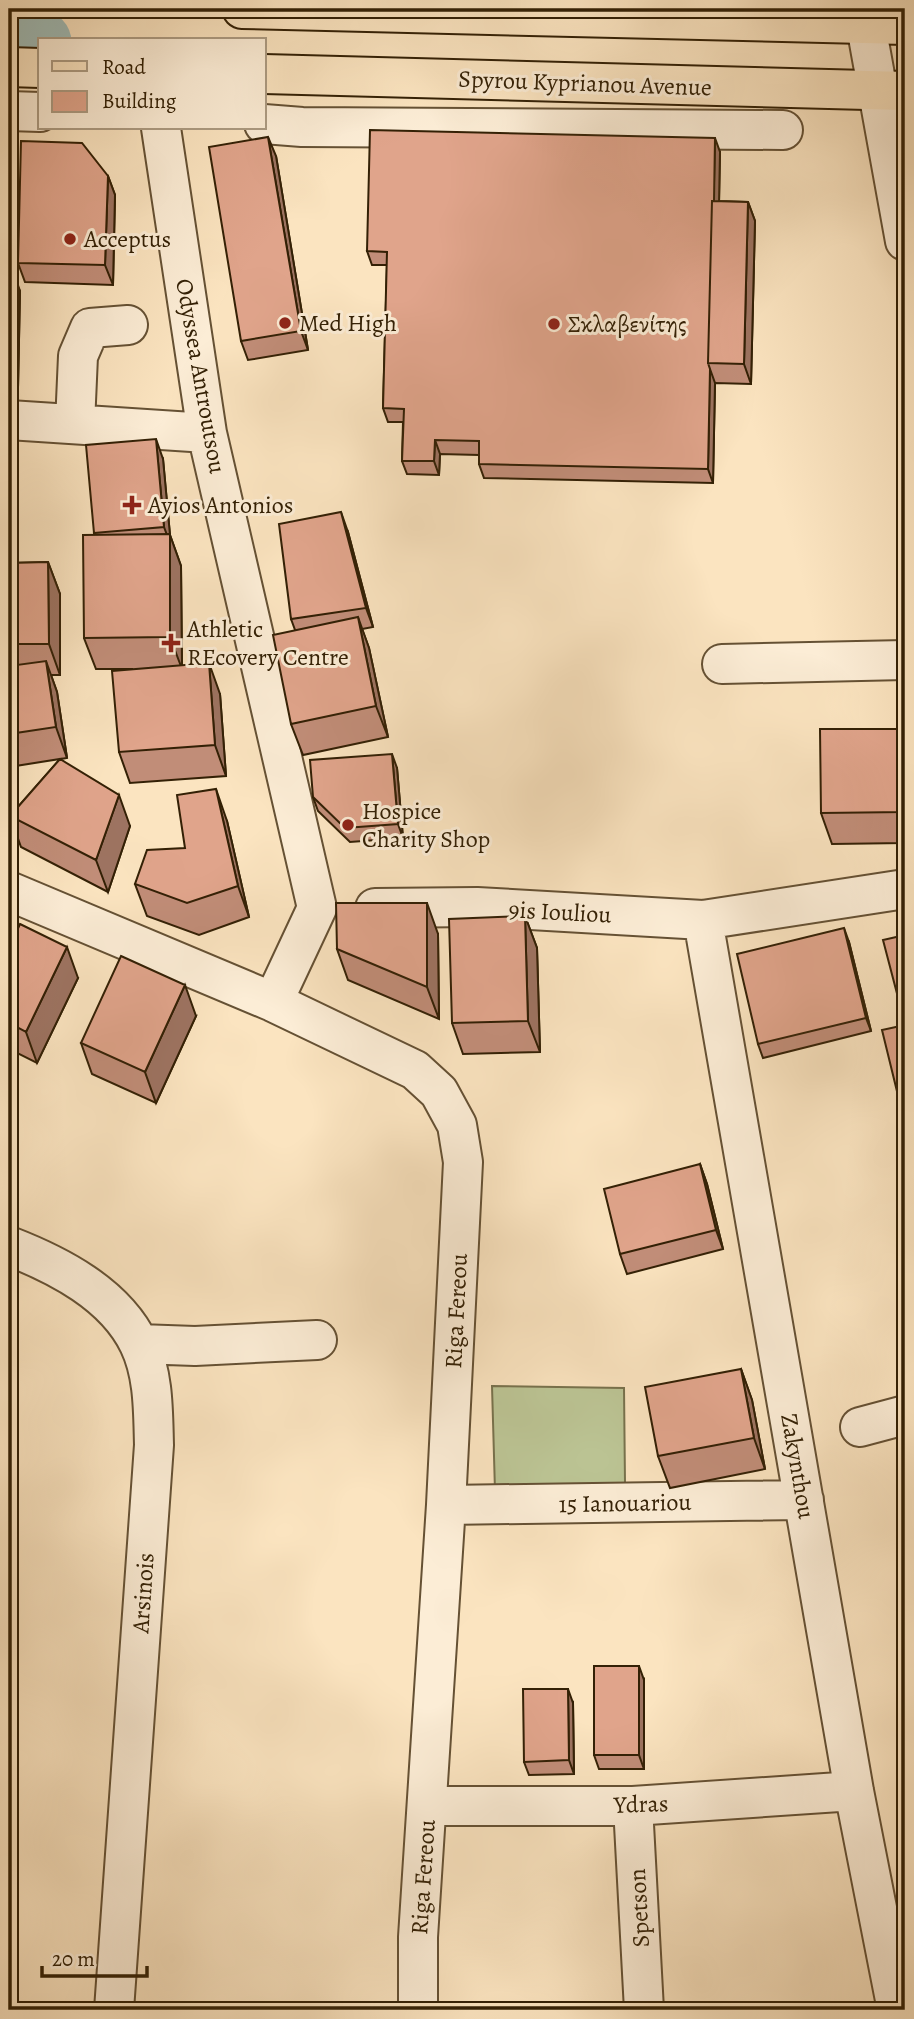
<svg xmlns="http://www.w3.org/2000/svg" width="914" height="2019" font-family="Alegreya,serif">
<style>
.grass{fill:#bcc595;stroke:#78724d;stroke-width:2}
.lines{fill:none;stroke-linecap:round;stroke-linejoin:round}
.river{stroke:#a0bdb9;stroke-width:63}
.minor-casing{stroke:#655134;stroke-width:42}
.major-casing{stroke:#332005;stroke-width:42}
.minor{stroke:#fcedd6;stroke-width:38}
.major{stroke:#fbe4c0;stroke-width:38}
.wall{fill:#c18d78;stroke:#332005;stroke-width:2}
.shaded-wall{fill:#9d7361;stroke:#332005;stroke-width:2}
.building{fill:#e0a48b;stroke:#332005;stroke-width:2}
.poi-dot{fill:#8f2418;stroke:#fcedd6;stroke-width:2.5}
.labels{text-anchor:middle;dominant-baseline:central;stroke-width:6;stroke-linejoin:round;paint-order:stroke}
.street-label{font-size:24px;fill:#332005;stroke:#fcedd6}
.poi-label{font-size:24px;fill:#332005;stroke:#fcedd6;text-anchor:start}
</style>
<rect width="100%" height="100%" fill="#fbe4c0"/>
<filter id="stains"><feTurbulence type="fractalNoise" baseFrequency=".00286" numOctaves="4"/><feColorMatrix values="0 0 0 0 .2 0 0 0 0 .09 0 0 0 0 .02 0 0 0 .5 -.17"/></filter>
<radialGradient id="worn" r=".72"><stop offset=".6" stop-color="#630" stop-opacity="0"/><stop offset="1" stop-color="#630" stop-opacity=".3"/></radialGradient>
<path class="grass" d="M492,1386L624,1388L625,1483L495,1491Z"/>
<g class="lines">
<path class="river" d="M9,42H40"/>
<g class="minor-casing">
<path id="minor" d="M863,9L905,241
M9,111L40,112
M264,124L302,127L783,130
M161,128L207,433L317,908
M9,420L207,433
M75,424L78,356L90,328L128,325
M722,664L905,660
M9,891L273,1002L415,1070L439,1092L457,1125L463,1162L446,1505L418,1937V2010
M375,908L477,907L703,920L905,889
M703,920L854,1791L897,2010
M273,1002L317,908
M9,1246C58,1265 115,1294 139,1344C154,1375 153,1412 154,1445L114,2010
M139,1344L195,1346L317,1340
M860,1427L905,1415
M446,1505L804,1500
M428,1806H633L854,1791
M633,1806L644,2010"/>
</g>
<g class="major-casing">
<path id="major" d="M242,9L905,25
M9,67L40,68
M264,74L905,91"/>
</g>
<use href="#minor" class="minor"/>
<use href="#major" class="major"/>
</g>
<path class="wall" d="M720,152L719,201L748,202L755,221L751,384L715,383L713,483L484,478L479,464V455L440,454L439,475L407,474L402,461L403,422H388L383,408L387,265H372L367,251Z
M276,156L308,350L248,360L241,341Z
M108,176L115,195L113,285L25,282L18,263Z
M9,271L20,291L18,388L9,387Z
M163,459L170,535L181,566L182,665L220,694L226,776L130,783L119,752L132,669H96L84,638L95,535L94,533Z
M348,532L373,627L362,629L369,648L388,737L303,755L291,724L295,630L291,619Z
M48,562L60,594V675H51L57,692L67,758L61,759L130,826L108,892L21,847L10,816L60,759L9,767V563Z
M905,729V843L832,844L821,813Z
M397,768L403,838L350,842L318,811L313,797Z
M227,821L249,917L199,935L147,916L135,884L185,848Z
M525,916L537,948L540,1052L463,1054L452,1023Z
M438,934L439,1019L348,980L337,949Z
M905,935V1020L900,1005Z
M849,942L871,1031L763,1058L758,1044Z
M9,948L78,978L37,1063L9,1049Z
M196,1016L156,1103L92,1074L81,1043Z
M700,1164L707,1184L723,1249L627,1274L620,1254Z
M741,1369L752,1400L765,1469L670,1488L658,1456Z
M644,1680V1769H599L594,1755Z
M573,1703L574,1774L529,1775L524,1762Z"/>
<path class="shaded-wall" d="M268,137L276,156L308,350L301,331Z
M715,138L720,152L716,363H710Z
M108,176L115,195L113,285L105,265Z
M748,202L755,221L751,384L744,364Z
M13,271L20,291L18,388L10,368Z
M710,369L715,383L713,483L708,469Z
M156,439L163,459L170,535L181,566L182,669L170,637V543L164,527Z
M435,440L440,454L439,475L434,461Z
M341,512L348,532L373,627L366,608Z
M48,562L60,594V675L49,644Z
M358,617L369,648L388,737L376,706Z
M46,661L57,692L67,758L56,727Z
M209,663L220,694L226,776L215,745Z
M392,754L397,768L403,838L398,824Z
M216,789L227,821L249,917L238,886Z
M119,795L130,826L108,892L96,860Z
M427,903L438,934L439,1019L427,987Z
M525,916L537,948L540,1052L528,1021Z
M844,928L849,942L871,1031L866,1018Z
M67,947L78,978L37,1063L26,1032Z
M185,985L196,1016L156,1103L145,1072Z
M700,1164L707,1184L723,1249L716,1230Z
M741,1369L752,1400L765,1469L754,1438Z
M639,1666L644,1680V1769L639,1755Z
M568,1689L573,1703L574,1774L569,1760Z"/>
<path class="building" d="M370,130L715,138L714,201H712L708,363L710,369L708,469L479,464V441L435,440L434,461H402L404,409L383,408L387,252L367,251Z
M268,137L301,331L241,341L209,147Z
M21,141L82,143L108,176L105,265L18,263Z
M712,201L748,202L744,364L708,363Z
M9,271H13L10,368H9Z
M156,439L164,527L94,533L86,445Z
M341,512L366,608L291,619L279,524Z
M170,534V637L84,638L83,535Z
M48,562L49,644H9V563Z
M358,617L376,706L291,724L273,635Z
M46,661L56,727L9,734V666Z
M209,663L215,745L119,752L112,671Z
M820,729H905V812L821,813Z
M392,754L398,824L345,828L313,797L310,760Z
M60,759L119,795L96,860L10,816Z
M216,789L238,886L187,903L135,884L147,850L185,848L177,795Z
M336,903H427V987L337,949Z
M525,916L528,1021L452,1023L449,919Z
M20,924L67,947L26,1032L9,1023V948Z
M844,928L866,1018L758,1044L737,954Z
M905,935V1004L900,1005L883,940Z
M121,956L185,985L145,1072L81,1043Z
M905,1025V1120H904L882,1030Z
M700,1164L716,1230L620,1254L604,1189Z
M741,1369L754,1438L658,1456L645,1387Z
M594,1666H639V1755H594Z
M523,1689H568L569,1760L524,1762Z"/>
<g class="poi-dot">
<circle cx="70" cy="239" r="7"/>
<circle cx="285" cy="323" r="7"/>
<circle cx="554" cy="324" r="7"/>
<path d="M128.5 494.5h7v7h7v7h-7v7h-7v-7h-7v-7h7z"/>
<path d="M167.5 632.5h7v7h7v7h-7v7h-7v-7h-7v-7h7z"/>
<circle cx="348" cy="825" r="7"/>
</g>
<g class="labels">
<g class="street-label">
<text transform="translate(585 83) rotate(2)">Spyrou Kyprianou Avenue</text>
<text transform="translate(201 376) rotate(80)">Odyssea Antroutsou</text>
<text transform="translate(560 912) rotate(3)">9is Iouliou</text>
<text transform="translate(456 1311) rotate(-87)">Riga Fereou</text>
<text transform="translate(798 1466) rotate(80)">Zakynthou</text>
<text transform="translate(625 1503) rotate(-1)">15 Ianouariou</text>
<text transform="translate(143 1593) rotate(-86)">Arsinois</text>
<text transform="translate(641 1804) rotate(-2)">Ydras</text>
<text transform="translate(423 1877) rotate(-86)">Riga Fereou</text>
<text transform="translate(639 1908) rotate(-93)">Spetson</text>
</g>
<g class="poi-label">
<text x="84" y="239">Acceptus</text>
<text x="299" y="323">Med High</text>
<text x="568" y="324">Σκλαβενίτης</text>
<text x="148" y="505">Ayios Antonios</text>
<text x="187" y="629">Athletic<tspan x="187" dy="28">REcovery Centre</tspan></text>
<text x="362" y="811">Hospice<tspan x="362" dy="28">Charity Shop</tspan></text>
</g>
</g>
<rect width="914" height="2019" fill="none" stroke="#fbe4c0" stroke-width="35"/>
<rect x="10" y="10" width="893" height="1998" fill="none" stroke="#332005" stroke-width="3.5"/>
<rect x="18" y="18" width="879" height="1984" fill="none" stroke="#332005" stroke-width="2"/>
<rect x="38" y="38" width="228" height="91" fill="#fcedd6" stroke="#ac9b82" stroke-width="2"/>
<rect x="52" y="61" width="35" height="10" fill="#fbe4c0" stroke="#ac9b82" stroke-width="2"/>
<text x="102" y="74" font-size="21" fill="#332005">Road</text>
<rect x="52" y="91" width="35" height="21" fill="#e0a48b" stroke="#ac9b82" stroke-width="2"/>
<text x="102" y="108" font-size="21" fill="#332005">Building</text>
<path d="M42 1966v10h105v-10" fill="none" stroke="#332005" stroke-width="3.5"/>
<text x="52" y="1966" font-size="21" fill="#332005" stroke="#fcedd6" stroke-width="5" paint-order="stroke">20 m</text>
<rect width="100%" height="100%" filter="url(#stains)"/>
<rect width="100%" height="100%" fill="url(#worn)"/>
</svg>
